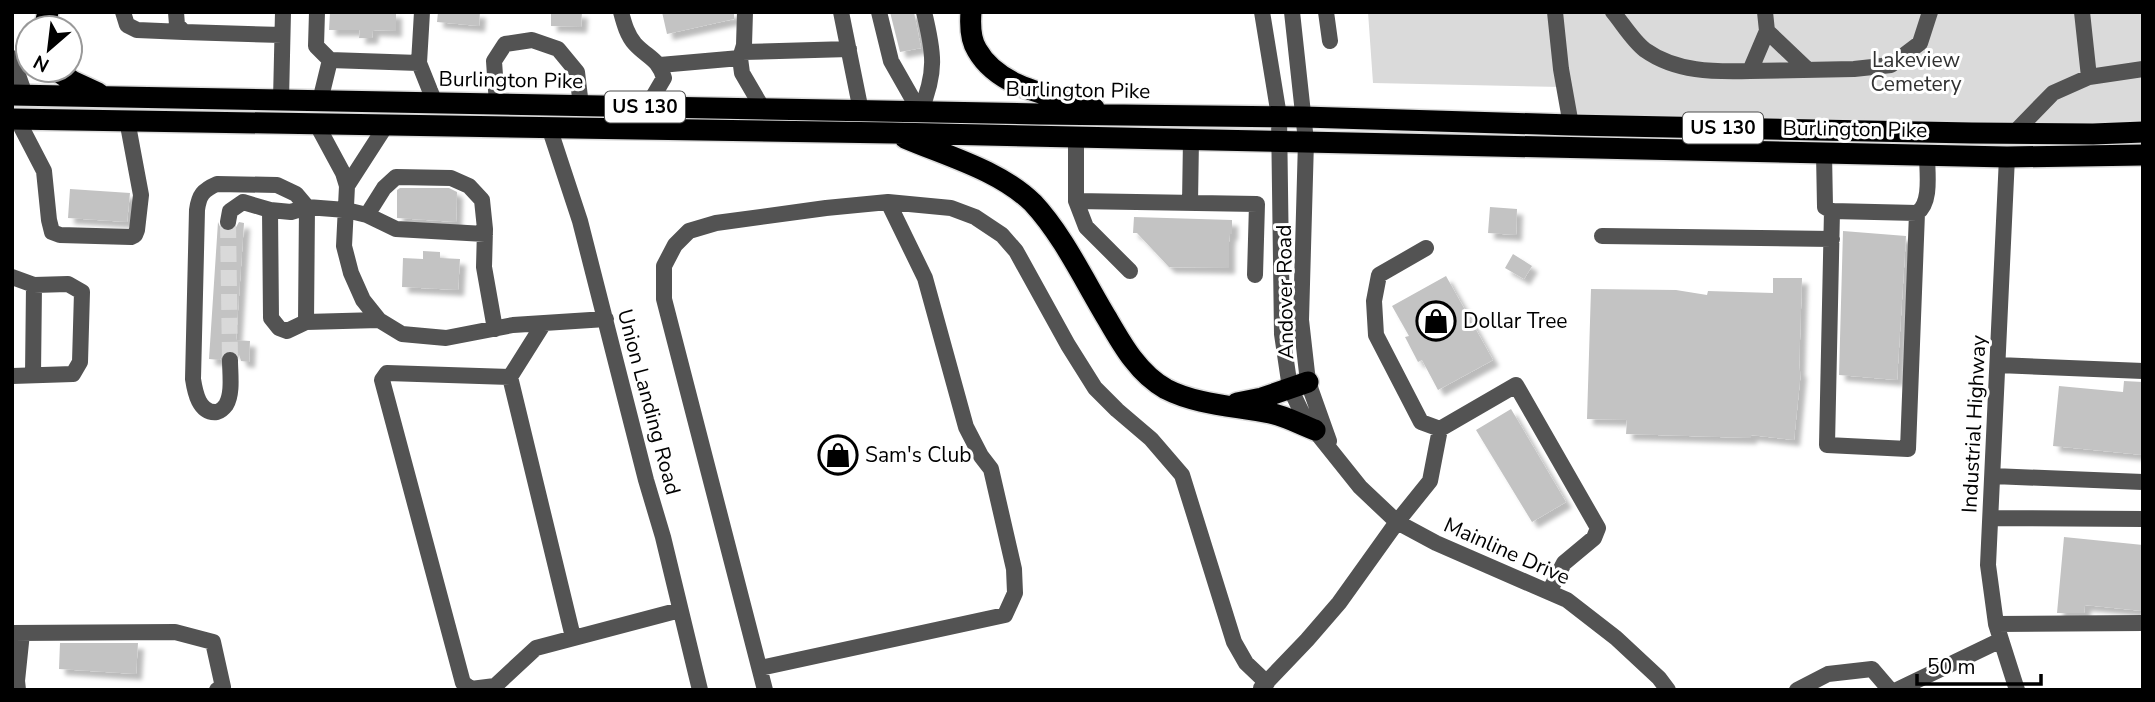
<svg xmlns="http://www.w3.org/2000/svg" width="2155" height="702" font-family="'Nunito Sans',sans-serif">
<style>
.green{fill:#dadada}
.building{fill:#c3c3c3;filter:url(#shadow)}
.lines{fill:none;stroke-linecap:round;stroke-linejoin:round}
.minor-tunnel{stroke:#d9d9d9;stroke-width:16;stroke-dasharray:16 8;stroke-linecap:butt}
.highway-casing{stroke:#dbdbdb;stroke-width:24}
.minor{stroke:#535353;stroke-width:16}
.highway{stroke:#000;stroke-width:21}
.labels{text-anchor:middle;dominant-baseline:central;stroke-width:6;stroke-linejoin:round;paint-order:stroke}
.shield{fill:#fff;stroke:#4c4c4c;stroke-width:2}
.shield-label{font-size:19px;font-weight:bold;fill:#000}
.park-label{font-size:21px;fill:#313131;stroke:#fff}
.street-label{font-size:21px;fill:#000;stroke:#fff}
.poi-label{font-size:21px;fill:#000;stroke:#fff;text-anchor:start}
</style>
<defs>
<filter id="shadow"><feDropShadow dx="6" dy="6" stdDeviation="2" flood-color="#0004"/></filter>
</defs>
<rect width="100%" height="100%" fill="#fff"/>
<path class="green" d="M1368,12H2143V132L1571,125L1562,87L1373,83Z"/>
<path class="building" d="M330,12H396V31L373,30L372,38H359L360,30H329Z
M438,12H480L479,26L437,22Z
M551,12H582L581,27L551,26Z
M662,12H734V19L667,34Z
M890,12H914L921,48L900,52Z
M400,188H449L457,192L456,222L397,218V190Z
M70,189L130,193L127,222L68,218Z
M1490,207L1517,209L1516,235L1488,233Z
M1134,217L1232,220V234H1230L1229,242V268L1169,267L1137,233H1133Z
M218,222L221,229L227,232L235,229L239,222L244,223L236,340L250,341L249,362L241,361L239,354L230,350L224,351L220,360L209,359Z
M1843,231L1906,236L1897,380L1839,375Z
M423,251L440,252V258L460,259L458,290L402,287L403,258L423,259Z
M1513,254L1532,266L1524,279L1505,268Z
M1446,276L1493,360L1438,390L1422,360L1418,362L1405,337L1409,336L1392,306Z
M1773,278H1802L1799,371H1801L1794,440L1751,435V438L1626,434L1627,420L1587,419L1591,289L1676,290L1707,295L1708,291L1773,293Z
M2124,381L2143,382V455L2053,446L2059,386L2123,392Z
M1511,409L1566,502L1532,522L1476,430Z
M2064,537L2143,545V611L2085,605L2084,613H2057Z
M60,643H138L136,674L59,669Z"/>
<g class="lines">
<path class="minor-tunnel" d="M228,222L230,360"/>
<g class="highway-casing">
<path id="highway" d="M971,12C970,25 970,39 977,50C999,89 1054,96 1094,108
M44,28L48,12
M56,70L72,81L98,93
M12,95L1039,114L1304,117L1571,125L1972,133L2093,134L2143,132
M12,119L892,133L2007,157L2143,155
M905,138C947,156 999,170 1033,203C1063,235 1085,282 1108,320C1123,346 1139,374 1166,389C1197,405 1236,406 1270,413C1285,416 1300,424 1315,430
M1237,403L1262,398L1308,382"/>
</g>
<path class="minor" d="M123,12L127,25L137,30L184,32
M176,12L177,25L184,32L282,35
M317,12L316,46L330,60
M621,12C624,23 627,35 635,44C648,58 658,58 664,78L647,107
M745,12L744,45L740,58L742,73L763,109
M841,12L861,111
M879,12L891,61L920,112
M1262,12L1279,116L1282,334L1290,388L1304,417L1360,487L1397,522L1436,543L1567,600L1616,638L1659,678L1668,690
M1292,12L1306,141L1301,320L1308,382L1329,441
M1326,12L1330,41
M1555,12L1561,69L1571,125
M1613,12C1623,24 1633,41 1645,50C1676,72 1714,72 1750,71L1767,31L1765,12
M2082,12L2089,77
M1767,31L1808,70
M742,52L849,49
M12,58L25,95
M419,63L422,12
M660,65L740,58
M1750,71L1854,69L1891,65L1920,43L1930,12
M281,100L283,12
M320,101L330,60L419,63L435,103
M497,104L494,61L505,44L532,40L558,49L577,72L581,106
M920,112C937,72 934,53 924,12
M17,119L44,171L49,220L52,232L60,235L131,237L135,235L137,230L141,195L127,120
M316,123L343,173L347,186L387,124
M549,127L580,221L646,480L663,537L700,690
M2014,133L2053,93L2089,77L2143,69
M1076,137V201
M1824,153L1825,207L1832,211L1917,213
M2007,157L1988,565L1996,624L2017,690
M347,186L344,246L351,273L363,300L379,320L402,334L446,338L513,325L606,319
M1190,203L1191,139
M1832,211L1827,445L1908,449L1917,213C1932,203 1927,172 1927,155
M367,215L396,229L485,234
M228,222L230,211L243,202L270,210
M1602,236L1832,239
M1426,248L1379,275L1374,301L1376,335L1421,422L1440,429L1516,385L1598,528L1594,538L1564,563L1549,592
M1130,271L1086,227L1076,201L1257,204L1255,275
M12,277L34,285
M379,320L306,322L287,331L279,328L271,318L270,210L291,212L307,207L346,210L367,215L384,188L396,177L451,178L469,186L482,200L485,229L484,267L495,329
M544,323L510,377L387,373L382,380L463,683L471,689L495,686L536,648L680,610
M230,360C230,374 233,393 226,405C223,409 221,411 217,412C199,414 195,392 193,379L197,210C199,195 203,190 217,184L277,185L296,194L307,207L306,322
M1998,365L2143,371
M12,376L73,374L80,362L82,292L68,284L34,285L33,375
M510,377L573,637
M1993,476L2143,482
M1991,518L2143,519
M1996,624L2143,623
M12,633L175,632L213,642L223,687L217,690
M760,668L1005,615L1015,593L1014,569L991,469L981,456L966,427L925,278L888,202
M1261,688L1307,640L1339,603L1397,522L1430,481L1440,429
M18,690L17,681L22,633
M765,690L664,299V266L675,245L689,231L716,223L826,208L888,202L951,208L975,217L1002,235L1016,251L1068,345L1095,388L1117,410L1151,439L1182,475L1234,642L1246,663L1267,683
M1797,690L1828,674L1872,669L1890,690
M1897,690L2001,640"/>
<use href="#highway" class="highway"/>
</g>
<defs>
<g id="shop-ring" transform="scale(2.0125)"><circle r="9.5" fill="#fff" stroke="#000" stroke-width="1.5"/><path d="M-5-2.5h2.3a2.7 3.5 0 0 1 5.4 0H5L5.5 6h-11ZM-1.5-2.5h3a1.5 2.3 0 0 0-3 0Z" fill="#000"/></g>
</defs>
<g fill-rule="evenodd">
<use href="#shop-ring" x="1436" y="321"/>
<use href="#shop-ring" x="838" y="455"/>
</g>
<g class="labels">
<g class="shield">
<rect x="605" y="91.5" width="80" height="31" rx="5"/>
<rect x="1683" y="112.5" width="80" height="31" rx="5"/>
</g>
<g class="shield-label">
<text x="645" y="107">US 130</text>
<text x="1723" y="128">US 130</text>
</g>
<g class="park-label">
<text x="1916" y="60">Lakeview<tspan x="1916" dy="24">Cemetery</tspan></text>
</g>
<g class="street-label">
<text transform="translate(511 80) rotate(1)">Burlington Pike</text>
<text transform="translate(1078 90) rotate(1)">Burlington Pike</text>
<text transform="translate(1855 129) rotate(1)">Burlington Pike</text>
<text transform="translate(1285 292) rotate(-91)">Andover Road</text>
<text transform="translate(649 402) rotate(75)">Union Landing Road</text>
<text transform="translate(1974 424) rotate(-87)">Industrial Highway</text>
<text transform="translate(1507 551) rotate(24)">Mainline Drive</text>
</g>
<g class="poi-label">
<text x="1463" y="321">Dollar Tree</text>
<text x="865" y="455">Sam's Club</text>
</g>
</g>
<rect width="2155" height="702" fill="none" stroke="#000000" stroke-width="28"/>
<g transform="translate(49 49) rotate(208)"><circle r="33" fill="#ffffff" stroke="#999999" stroke-width="2"/>
<path d="M0-5L12 26L0 18L-12 26Z" fill="#000000"/>
<text y="-10" font-size="19" font-weight="bold" text-anchor="middle" fill="#000000">N</text>
</g>
<path d="M1917 674v10h124v-10" fill="none" stroke="#000000" stroke-width="3.5"/>
<text x="1927" y="674" font-size="21" fill="#000000" stroke="#ffffff" stroke-width="5" paint-order="stroke">50 m</text>
</svg>
